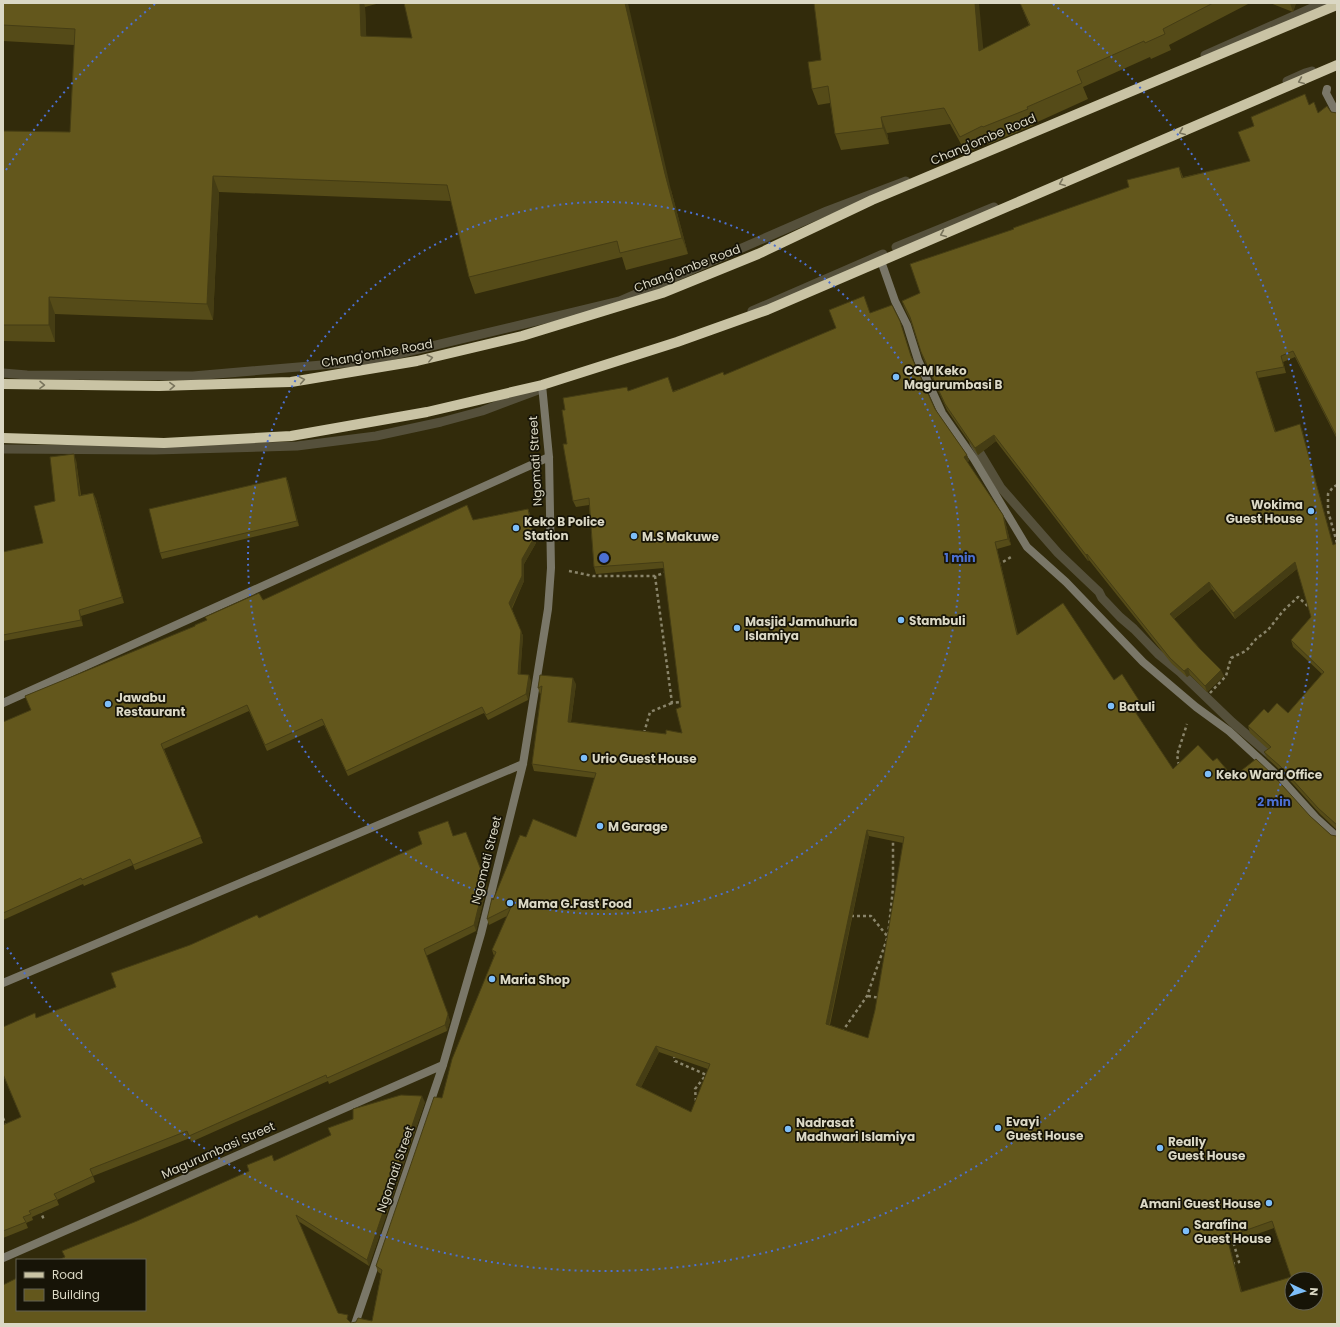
<svg xmlns="http://www.w3.org/2000/svg" width="1340" height="1327" font-family="Poppins,sans-serif">
<style>
.lines{fill:none;stroke-linecap:round;stroke-linejoin:round}
.stream{stroke:#55503b;stroke-width:9}
.path{stroke:#8a856b;stroke-width:2.5;stroke-dasharray:3 3;stroke-linecap:butt}
.street{stroke:#7a7768;stroke-width:8}
.primary{stroke:#c9c3a4;stroke-width:10}
.wall{fill:#554b18;fill-rule:evenodd}
.shaded-wall{fill:#453d14}
.building{fill:#63571c;stroke:#453d14;fill-rule:evenodd}
.oneway{stroke:#79745d}
.ring{fill:none;stroke:#4c70d3;stroke-width:2;stroke-dasharray:2 4}
.poi-dot{fill:#7dbef9;stroke:#171407;stroke-width:1.5}
.labels{text-anchor:middle;dominant-baseline:central;stroke-width:3.5;stroke-linejoin:round;paint-order:stroke}
.street-label{font-size:12px;fill:#dbd8c5;stroke:#171407}
.poi-label{font-size:12px;font-weight:bold;fill:#dbd8c5;stroke:#171407;text-anchor:start}
.centre{fill:#4c70d3;stroke:#171407;stroke-width:2}
.ring-label{font-size:12px;text-anchor:middle;font-weight:bold;fill:#4c70d3;stroke:#171407;stroke-width:3.5;stroke-linejoin:round;paint-order:stroke}
</style>
<rect width="100%" height="100%" fill="#322b0b"/>
<g class="lines">
<path class="stream" d="M1205,55L1323,3
M1287,81L1305,73L1312,71
M896,247L994,207
M752,311L883,254
M3,373L27,375L193,376L369,361L620,301L827,211L906,181
M974,443L1001,488L1058,553L1099,592L1102,598L1120,617L1134,629L1158,654L1180,672L1232,722L1275,759
M3,449L154,450L297,446L376,436L441,422L482,411L538,390"/>
<path class="path" d="M1337,485L1333,487L1328,494V511L1337,543
M998,565L1011,557
M569,571L593,576H655L667,572
M655,576L672,703L682,702
M1210,693L1226,676L1231,658L1246,651L1256,639L1268,630L1283,611L1298,597L1310,608
M644,733L650,712L672,703
M1179,765L1177,755L1187,724
M851,916H871L888,937
M868,996L881,998
M842,1032L867,996L888,936L893,888V839
M674,1055L675,1061L709,1076
M696,1101L695,1089L706,1075
M3,1118L7,1127
M40,1210L44,1220
M1232,1264L1239,1262L1233,1241"/>
<path class="street" d="M1327,89L1326,93L1337,114
M881,261L895,301L907,325L918,360L942,413L974,459L1027,547L1066,582L1143,662L1196,707L1229,731L1279,777L1316,818L1337,837
M3,703L549,457
M3,983L523,764
M3,1258L443,1065
M355,1324L443,1065L481,934L523,764L548,609L551,568L549,457L542,385"/>
<path class="primary" d="M3,384L159,386L291,382L417,361L522,336L662,293L758,254L872,200L1337,5
M3,438L164,443L291,436L427,412L542,385L677,342L767,310L1337,65"/>
</g>
<path class="wall" d="M3,3H380L365,7L366,36L671,190L688,254L626,270L622,257L475,294L469,277L451,201L219,192L213,320L55,314V342L3,341V131L70,132L74,45L3,41Z
M1020,3H1250L1169,45L1171,50L1151,59L1150,57L1083,87L1088,99L1033,124L1034,125L989,144L988,143L966,153L950,124L887,133L889,144L841,150L835,134L830,103L818,105L812,89L821,60L984,49L1029,25Z
M1270,3H1296L1293,12Z
M1309,105L1318,113L1331,112L1337,113V439L1295,357L1283,362L1286,373L1258,378L1276,432L1302,430L1333,545L1337,543V830L1320,814L1283,773L1267,758L1264,752L1268,749L1250,733L1248,726L1268,713H1288L1322,674L1293,647L1291,640L1311,617L1297,569L1235,619L1212,589L1174,619L1224,676L1207,692L1190,675L1187,677L1172,664L1089,560L1088,561L996,441L978,455L947,410L923,358L911,322L904,307L902,301L920,293L1014,229L1129,187L1179,167L1183,177L1250,162Z
M870,313L912,358L935,409L967,455L969,461L967,462L1003,515L1005,521L1011,545L997,549L1018,635L1114,680L1142,708L1136,713L1173,769L1213,761L1233,777L1310,816L1331,835L1336,836L1337,1324H3L17,1310L137,1221L274,1161L425,1102L369,1266L298,1221L338,1313L351,1323L372,1321L381,1274L378,1272L376,1266L442,1098L494,956L492,950L507,916L489,925L487,919L493,900L526,837H576L595,778L534,771L532,764L541,693L540,694L538,688L540,675L576,684L571,722L666,734L682,733L681,707L664,568L596,574L594,567L589,505L576,507L573,501L567,444L565,410L629,391H673L724,375L836,328ZM869,836L903,843L875,1010L868,1038L830,1025ZM659,1052L708,1069L691,1112L641,1087ZM1274,1228L1291,1277L1242,1292L1229,1244Z
M76,460L81,495L93,493L96,499L124,603L81,616L83,626L3,641V552L43,543L55,501Z
M286,477L288,482L299,526L162,559L160,553Z
M528,509L530,514L536,543L524,564V581L512,609L523,636L520,674L531,681L528,700L488,720L484,713L348,776L324,725L267,751L249,711L164,749L203,843L135,870L133,865L84,886L83,884L3,920V722L31,710L25,696L263,600L473,520Z
M453,836L487,886L476,931L426,956L450,1021L447,1031L329,1084L328,1081L191,1142L190,1138L93,1176L95,1182L57,1200L59,1205L32,1217L33,1220L26,1223L28,1228L3,1238V1125L21,1117L3,1075V1027L36,1018L116,987L190,945L259,918Z"/>
<path class="shaded-wall" d="M360,3H364L365,7L367,52L361,36Z
M625,3H628L671,190L688,254L682,238L665,174Z
M975,3H979L985,67L979,51Z
M1290,3H1296L1293,12Z
M881,117L887,133L889,144L883,128Z
M213,176L219,192L213,320L207,304Z
M49,297L55,314V342L49,325Z
M1300,424L1302,430L1335,552L1333,545Z
M994,435L996,441L978,455L975,448Z
M74,454L76,460L81,502L79,496Z
M967,455L969,461L966,463L964,457Z
M286,477L288,482L299,526L297,521Z
M93,493L96,499L124,603L122,597Z
M528,509L530,514L536,543L524,564V581L511,609L509,603L522,559Z
M1003,515L1005,521L1011,545L1008,539Z
M995,542L997,549L1019,641L1017,635Z
M1087,554L1089,560L1088,561L1086,555Z
M1295,562L1298,568L1235,619L1233,613Z
M1209,582L1212,589L1172,620L1170,614Z
M79,610L81,616L83,626L81,620Z
M521,631L523,636L520,680L518,674Z
M1188,668L1190,675L1187,677L1184,671Z
M1221,670L1224,676L1207,692L1205,686Z
M529,675L531,681L528,700L526,694Z
M573,678L576,684L570,728L568,722Z
M1140,702L1142,708L1134,714L1132,707Z
M867,830L869,836L828,1030L826,1024Z
M485,880L487,886L476,931L474,925Z
M448,1014L450,1021L447,1031L445,1025Z
M656,1046L659,1052L639,1091L636,1085Z
M422,1096L425,1102L369,1266L367,1260Z
M1227,1237L1229,1244L1243,1298L1241,1292Z"/>
<path class="building" d="M3,3H360L361,36L412,38L404,3H625L665,174L682,238L620,253L617,241L469,277L447,185L213,176L207,304L49,297V325H3V131L70,132L75,29L3,25Z
M814,3H975L979,51L1030,25L1020,3H1213L1163,29L1165,34L1145,43L1144,41L1077,71L1082,83L1027,107L1028,109L983,127L982,126L960,137L944,108L881,117L883,128L835,134L828,86L812,89L808,62L821,60Z
M1305,94L1309,105L1314,102L1318,113L1327,106L1331,112L1337,113V437L1293,351L1281,356L1284,367L1256,372L1275,432L1300,424L1333,545L1337,543V825L1318,808L1281,767L1264,752L1271,747L1248,726L1264,709L1268,713L1277,703L1288,713L1324,672L1291,640L1311,617L1295,562L1233,613L1209,582L1170,614L1199,648L1221,670L1205,686L1188,668L1184,671L1170,658L1087,554L1086,555L994,435L975,448L945,404L921,352L910,317L902,301L920,293L910,264L1014,229L1013,228L1129,187L1127,180L1179,167L1182,178L1250,161L1238,132L1254,126L1251,117Z
M864,296L870,313L892,305L900,321L911,356L935,409L967,455L964,457L1003,515L1008,539L995,542L1017,635L1063,603L1114,680L1122,674L1140,702L1132,707L1173,769L1198,745L1213,761L1217,758L1233,777L1256,759L1273,775L1310,816L1331,835L1336,836H1337V1324H3V1285L17,1278V1310H145V1260H58L65,1257L62,1251L137,1221L249,1171L247,1165L272,1155L274,1161L331,1135L328,1128L353,1119V1109L401,1095L422,1096L367,1260L296,1215L338,1313L348,1315L347,1319L351,1323L356,1322L358,1318L372,1321L382,1270L376,1266L434,1097L442,1098L452,1059L496,952L492,950L511,907L487,919L492,898L493,900L520,835L526,837L533,819L576,837L596,773L532,764L542,686L538,688L540,675L573,678L568,722L666,734V730L682,733L676,709L681,707L663,562L594,567L589,498L573,501L563,444H567L562,410H565L563,398L627,387L628,391L668,377L673,392L723,372L724,375L836,328L829,310ZM867,830L904,837L875,1010L868,1038L826,1024ZM656,1046L710,1064L691,1112L636,1085ZM1272,1221L1291,1277L1241,1292L1227,1237ZM1292,1279H1316V1303H1292Z
M74,454L79,496L93,493L122,597L79,610L81,620L3,635V552L43,543L34,506L55,501L50,457Z
M286,477L297,521L160,553L149,509Z
M467,505L473,520L528,509L534,538L522,559V576L509,603L521,631L518,674L529,675L526,694L486,715L482,707L346,771L322,719L265,745L247,705L161,744L201,837L133,865L130,859L82,880L81,878L3,913V722L31,710L25,696L195,626V625L207,620L205,617L259,593L263,600Z
M448,821L453,836L466,832L485,880L474,925L424,949L448,1014L445,1025L327,1078L326,1075L189,1136L187,1131L90,1169L93,1176L54,1194L57,1199L29,1211L31,1214L23,1217L26,1222L3,1231V1125L21,1117L3,1074V1027L35,1013L36,1018L116,987L111,973L190,945L257,915L259,918L422,844L418,832Z"/>
<defs><path id="oneway-chevron" d="M-2-3.5L2.5 0L-2 3.5" fill="none" stroke-width="1.6" stroke-linecap="round" stroke-linejoin="round"/></defs>
<g class="oneway">
<use href="#oneway-chevron" transform="translate(1301 81) rotate(157)"/>
<use href="#oneway-chevron" transform="translate(1182 132) rotate(157)"/>
<use href="#oneway-chevron" transform="translate(1062 183) rotate(157)"/>
<use href="#oneway-chevron" transform="translate(943 234) rotate(157)"/>
<use href="#oneway-chevron" transform="translate(430 358) rotate(-14)"/>
<use href="#oneway-chevron" transform="translate(302 380) rotate(-10)"/>
<use href="#oneway-chevron" transform="translate(42 385) rotate(1)"/>
<use href="#oneway-chevron" transform="translate(172 386) rotate(-2)"/>
</g>
<g class="ring">
<circle cx="604" cy="558" r="356"/>
<path d="M6 170A713 713 0 0 1 155 4M1053 4A713 713 0 1 1 6 946"/>
</g>
<g class="poi-dot">
<circle cx="896" cy="377" r="4"/>
<circle cx="1311" cy="511" r="4"/>
<circle cx="516" cy="528" r="4"/>
<circle cx="634" cy="536" r="4"/>
<circle cx="901" cy="620" r="4"/>
<circle cx="737" cy="628" r="4"/>
<circle cx="108" cy="704" r="4"/>
<circle cx="1111" cy="706" r="4"/>
<circle cx="584" cy="758" r="4"/>
<circle cx="1208" cy="774" r="4"/>
<circle cx="600" cy="826" r="4"/>
<circle cx="510" cy="903" r="4"/>
<circle cx="492" cy="979" r="4"/>
<circle cx="998" cy="1128" r="4"/>
<circle cx="788" cy="1129" r="4"/>
<circle cx="1160" cy="1148" r="4"/>
<circle cx="1269" cy="1203" r="4"/>
<circle cx="1186" cy="1231" r="4"/>
</g>
<g class="labels">
<g class="street-label">
<text transform="translate(983 139) rotate(-23)">Chang'ombe Road</text>
<text transform="translate(687 268) rotate(-21)">Chang'ombe Road</text>
<text transform="translate(377 353) rotate(-10)">Chang'ombe Road</text>
<text transform="translate(535 461) rotate(-93)">Ngomati Street</text>
<text transform="translate(486 860) rotate(-76)">Ngomati Street</text>
<text transform="translate(218 1150) rotate(-24)">Magurumbasi Street</text>
<text transform="translate(395 1169) rotate(-71)">Ngomati Street</text>
</g>
<g class="poi-label">
<text x="904" y="370">CCM Keko<tspan x="904" dy="14">Magurumbasi B</tspan></text>
<text x="1303" y="504" text-anchor="end">Wokima<tspan x="1303" dy="14">Guest House</tspan></text>
<text x="524" y="521">Keko B Police<tspan x="524" dy="14">Station</tspan></text>
<text x="642" y="536">M.S Makuwe</text>
<text x="909" y="620">Stambuli</text>
<text x="745" y="621">Masjid Jamuhuria<tspan x="745" dy="14">Islamiya</tspan></text>
<text x="116" y="697">Jawabu<tspan x="116" dy="14">Restaurant</tspan></text>
<text x="1119" y="706">Batuli</text>
<text x="592" y="758">Urio Guest House</text>
<text x="1216" y="774">Keko Ward Office</text>
<text x="608" y="826">M Garage</text>
<text x="518" y="903">Mama G.Fast Food</text>
<text x="500" y="979">Maria Shop</text>
<text x="1006" y="1121">Evayi<tspan x="1006" dy="14">Guest House</tspan></text>
<text x="796" y="1122">Nadrasat<tspan x="796" dy="14">Madhwari Islamiya</tspan></text>
<text x="1168" y="1141">Really<tspan x="1168" dy="14">Guest House</tspan></text>
<text x="1261" y="1203" text-anchor="end">Amani Guest House</text>
<text x="1194" y="1224">Sarafina<tspan x="1194" dy="14">Guest House</tspan></text>
</g>
</g>
<circle cx="604" cy="558" r="6" class="centre"/>
<g class="ring-label">
<text x="960" y="562">1 min</text>
<text x="1274" y="806">2 min</text>
</g>
<rect width="1340" height="1327" fill="none" stroke="#dbd8c5" stroke-width="8"/>
<rect x="16" y="1259" width="130" height="52" fill="#171407" stroke="#656253"/>
<rect x="24" y="1272" width="20" height="6" fill="#c9c3a4" stroke="#656253"/>
<text x="52" y="1279" font-size="12" fill="#dbd8c5">Road</text>
<rect x="24" y="1289" width="20" height="12" fill="#63571c" stroke="#656253"/>
<text x="52" y="1299" font-size="12" fill="#dbd8c5">Building</text>
<g transform="translate(1304 1291) rotate(94)"><circle r="19" fill="#171407" stroke="#656253"/>
<path d="M0-3L7 15L0 10L-7 15Z" fill="#7dbef9"/>
<text y="-6" font-size="11" font-weight="bold" text-anchor="middle" fill="#dbd8c5">N</text>
</g>
</svg>
